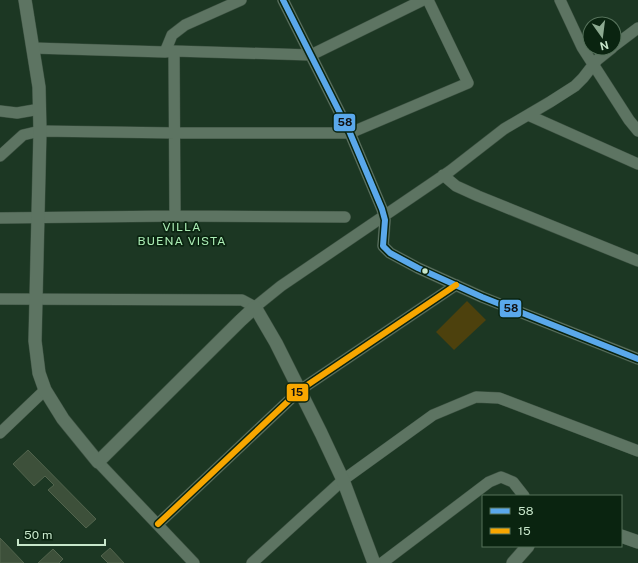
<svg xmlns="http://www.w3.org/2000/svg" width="638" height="563" font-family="'Public Sans',sans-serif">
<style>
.green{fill:#4d410d}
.building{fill:#3d503a;stroke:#52644d}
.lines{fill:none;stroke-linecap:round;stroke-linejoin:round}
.minor-casing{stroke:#3c5141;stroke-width:12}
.tertiary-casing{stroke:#3c5141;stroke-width:14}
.minor{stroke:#5d7462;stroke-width:11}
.tertiary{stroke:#5d7462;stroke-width:13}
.bus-1-casing{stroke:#0a2410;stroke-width:9}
.bus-2-casing{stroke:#0a2410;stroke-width:9}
.bus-1{stroke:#5aa8eb;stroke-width:6}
.bus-2{stroke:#f7a600;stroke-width:6}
.bus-dot{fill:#c8e7cb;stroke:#0a2410;stroke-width:1.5}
.labels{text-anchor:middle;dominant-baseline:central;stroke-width:3.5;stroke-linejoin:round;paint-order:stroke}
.neighbourhood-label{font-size:12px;letter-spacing:1px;fill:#acedb5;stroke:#0a2410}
.line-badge{stroke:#0a2410;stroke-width:1.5}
.pale-badge-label{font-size:11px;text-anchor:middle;font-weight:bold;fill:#111}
</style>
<rect width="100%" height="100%" fill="#1c3723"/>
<path class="green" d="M467,301L486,320L454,350L436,332Z"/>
<path class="building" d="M28,450L96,519L86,528L48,490L54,485L45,476L34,486L13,464Z
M0,538L24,563H0Z
M110,548L124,563H108L101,556Z
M53,549L63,559L59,563H38Z"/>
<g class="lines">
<g class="minor-casing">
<path id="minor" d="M283,0L350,133L382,209L385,220L383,246L390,253L418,268L482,297L638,359
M560,0L582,47L629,120L638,131
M614,46L638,28
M33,48L165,52L174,51L311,55L423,0
M174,51L175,216
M165,52L172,35L185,25L241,0
M0,111L17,113L40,109
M528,115L638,164
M0,156L23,135L40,131L175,133H350L468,83L428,0
M443,175L456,186L478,196L638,261
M0,218L175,216L345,217
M0,299L242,300L255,307L281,286L450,171L504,129L550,102L575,86L583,78L597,60L612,48
M0,433L45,390
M98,462L194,563
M158,524L300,390L456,285
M252,563L343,480L433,415L476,397L499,398L638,451
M382,563L489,482L501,477L513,482L524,496"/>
</g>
<g class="tertiary-casing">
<path id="tertiary" d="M25,0L39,87L40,131L35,341L39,373L45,390L63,419L98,462L240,321L255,307L276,343L321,433L343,480L374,563
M621,536L638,542
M513,563L528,546"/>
</g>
<use href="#minor" class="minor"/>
<use href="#tertiary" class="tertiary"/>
<g class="bus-1-casing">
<path id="bus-1" d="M283,0L350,133L382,209L385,220L383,246L390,253L418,268L482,297L638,359"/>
</g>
<g class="bus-2-casing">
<path id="bus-2" d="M158,524L300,390L456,285"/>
</g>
<use href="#bus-1" class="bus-1"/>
<use href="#bus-2" class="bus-2"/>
</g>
<circle class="bus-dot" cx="425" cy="271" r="3.5"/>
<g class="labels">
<g class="neighbourhood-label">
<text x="182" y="227">VILLA<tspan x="182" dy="14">BUENA VISTA</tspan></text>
</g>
</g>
<g class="line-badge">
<rect x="333" y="113" width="23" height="19" rx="4" fill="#5aa8eb"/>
<rect x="499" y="299" width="23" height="19" rx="4" fill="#5aa8eb"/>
<rect x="286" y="383" width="23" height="19" rx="4" fill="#f7a600"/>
</g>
<g class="pale-badge-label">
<text x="345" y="126">58</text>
<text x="511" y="312">58</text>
<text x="297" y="396">15</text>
</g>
<rect x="482" y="495" width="140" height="52" fill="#0a2410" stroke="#56725b"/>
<rect x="490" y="508" width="20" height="6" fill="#5aa8eb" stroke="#56725b"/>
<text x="518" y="515" font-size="12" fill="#c8e7cb">58</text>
<rect x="490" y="528" width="20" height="6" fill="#f7a600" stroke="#56725b"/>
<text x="518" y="535" font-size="12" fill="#c8e7cb">15</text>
<g transform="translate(602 36) rotate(166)"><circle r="19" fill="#0a2410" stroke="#56725b"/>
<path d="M0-3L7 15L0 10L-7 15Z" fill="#8ca990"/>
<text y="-6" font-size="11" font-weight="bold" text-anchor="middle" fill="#c8e7cb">N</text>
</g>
<path d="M18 539v6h87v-6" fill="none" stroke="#c8e7cb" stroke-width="2"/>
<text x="24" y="539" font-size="12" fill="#c8e7cb" stroke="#0a2410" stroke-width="3" paint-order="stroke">50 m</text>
</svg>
